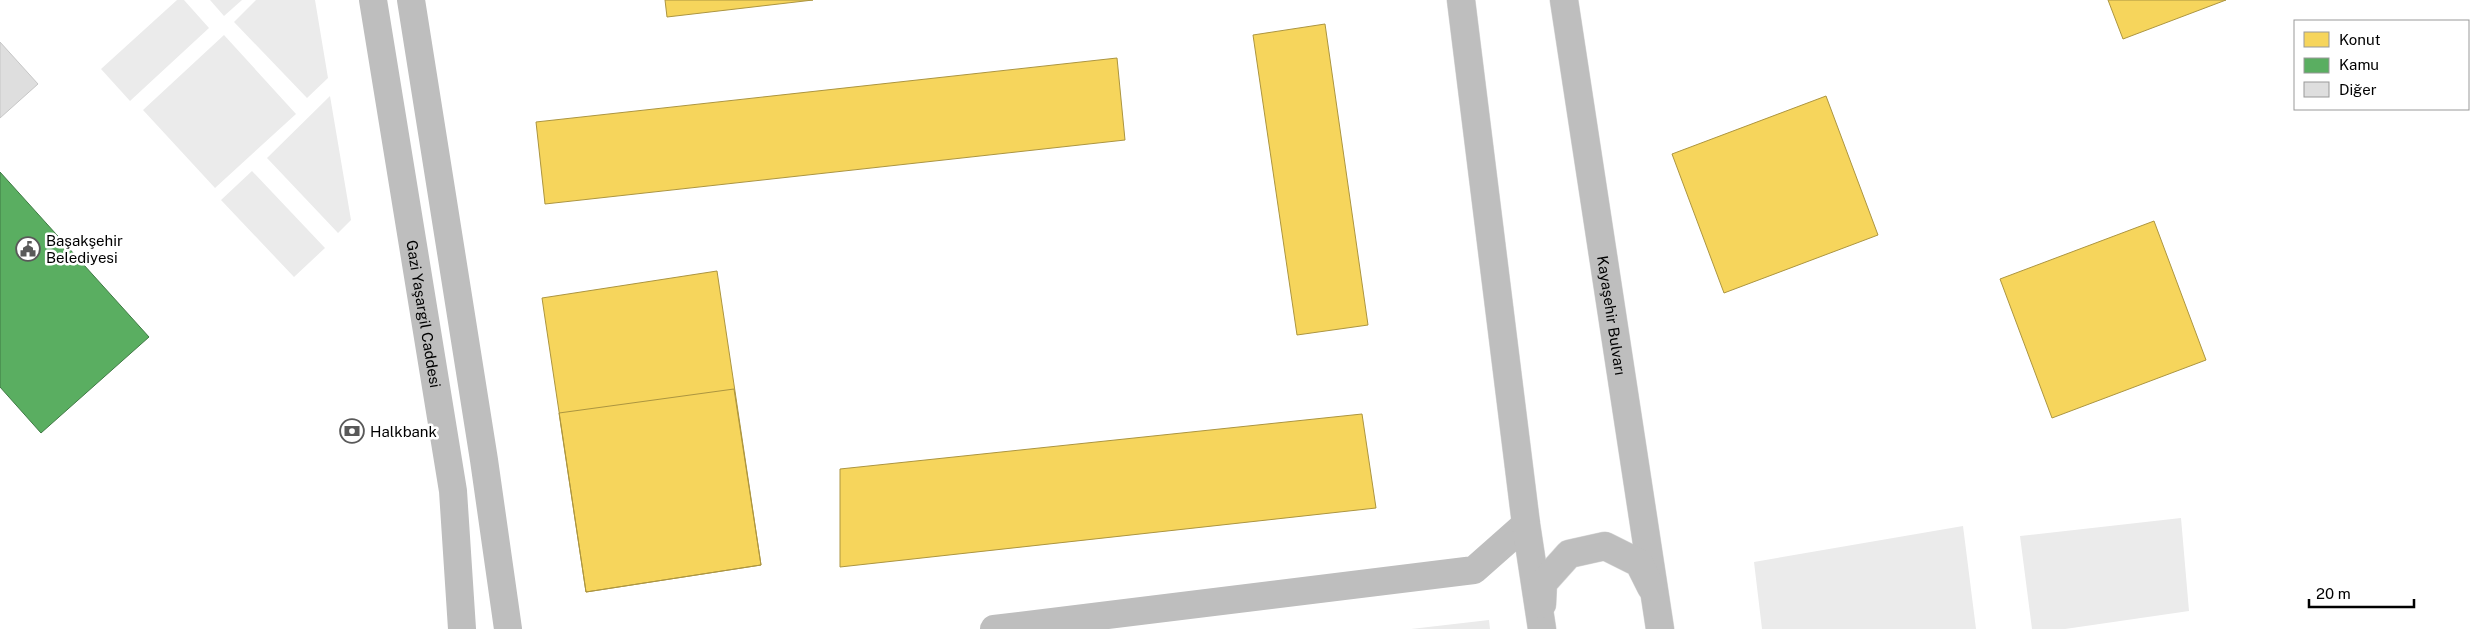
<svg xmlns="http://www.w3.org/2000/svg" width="2489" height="629" font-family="'Public Sans',sans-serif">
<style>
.green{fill:#ebebeb}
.homes{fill:#f6d55c;stroke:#ac9540}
.public{fill:#5aae61;stroke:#3f7a44}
.building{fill:#dedede;stroke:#c6c6c6}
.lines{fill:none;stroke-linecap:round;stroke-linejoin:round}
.primary-casing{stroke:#dbdbdb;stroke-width:29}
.minor{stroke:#bebebe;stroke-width:28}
.tertiary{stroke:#bebebe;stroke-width:28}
.primary{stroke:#bebebe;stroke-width:28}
.labels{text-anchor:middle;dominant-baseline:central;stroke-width:5;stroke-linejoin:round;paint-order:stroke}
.poi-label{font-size:15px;fill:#000;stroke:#fff;text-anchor:start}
.street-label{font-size:15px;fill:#000;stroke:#fff}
</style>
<rect width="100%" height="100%" fill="#fff"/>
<path class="green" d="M177,0H184L209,28L130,101L101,69Z
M210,0H242L224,16Z
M256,0H315L328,78L307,98L234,22Z
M224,35L296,114L215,188L143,110Z
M330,96L351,220L338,233L267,158Z
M252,171L325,248L294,277L221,200Z
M2181,518L2189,611L2065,629H2032L2020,536Z
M1963,526L1976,629H1762L1754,562Z
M1489,620L1490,629H1411Z"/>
<path class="homes" d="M665,0H813L667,17Z
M2108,0H2226L2123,39Z
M1325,24L1368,325L1297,335L1253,35Z
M1117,58L1125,140L545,204L536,122Z
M1826,96L1878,235L1724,293L1672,154Z
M2154,221L2206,360L2052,418L2000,279Z
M717,271L761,565L586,592L542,298Z
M734,389L761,565L586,592L559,413Z
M1362,414L1376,508L840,567V469Z"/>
<path class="public" d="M0,172L149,337L41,433L0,387Z"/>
<path class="building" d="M0,42L38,84L0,118Z"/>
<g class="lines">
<g class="primary-casing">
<g id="primary">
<path d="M1461,0L1526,524L1542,629"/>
<path id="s2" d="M1564,0L1660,629"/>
<path d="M1542,604L1543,583L1569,554L1605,546L1639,563L1651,587"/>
</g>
</g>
<path class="minor" d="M994,629L1474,570L1526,524"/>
<g class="tertiary">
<path id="s1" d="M373,0L453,491L462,629"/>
<path d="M411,0L484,460L508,629"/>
</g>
<use href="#primary" class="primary"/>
</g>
<defs>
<g id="civic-ring" transform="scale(1.25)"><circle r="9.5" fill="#fff" stroke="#595959" stroke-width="1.5"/><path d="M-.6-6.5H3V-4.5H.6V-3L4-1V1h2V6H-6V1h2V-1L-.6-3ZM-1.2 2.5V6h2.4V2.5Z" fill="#595959"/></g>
<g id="bank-ring" transform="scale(1.25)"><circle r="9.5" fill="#fff" stroke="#595959" stroke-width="1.5"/><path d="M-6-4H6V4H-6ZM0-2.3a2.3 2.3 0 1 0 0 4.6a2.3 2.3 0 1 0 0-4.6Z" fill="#595959"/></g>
</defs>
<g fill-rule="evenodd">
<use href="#civic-ring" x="28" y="249"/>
<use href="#bank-ring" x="352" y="431"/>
</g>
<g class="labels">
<g class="poi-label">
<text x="46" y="240">Başakşehir<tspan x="46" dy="17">Belediyesi</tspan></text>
<text x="370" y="431">Halkbank</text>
</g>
<g class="street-label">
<text stroke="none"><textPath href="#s1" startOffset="318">Gazi Yaşargil Caddesi</textPath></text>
<text stroke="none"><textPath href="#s2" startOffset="319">Kayaşehir Bulvarı</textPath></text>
</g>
</g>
<rect x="2294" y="20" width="175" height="90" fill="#ffffff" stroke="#999999"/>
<rect x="2304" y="32" width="25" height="15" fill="#f6d55c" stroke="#999999"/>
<text x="2339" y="45" font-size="15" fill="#000000">Konut</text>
<rect x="2304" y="58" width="25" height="15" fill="#5aae61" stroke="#999999"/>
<text x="2339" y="70" font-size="15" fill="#000000">Kamu</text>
<rect x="2304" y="82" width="25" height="15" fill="#dedede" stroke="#999999"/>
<text x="2339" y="95" font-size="15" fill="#000000">Diğer</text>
<path d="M2309 599v8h105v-8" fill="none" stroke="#000000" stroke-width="2.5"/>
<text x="2316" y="599" font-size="15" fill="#000000" stroke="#ffffff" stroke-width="4" paint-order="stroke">20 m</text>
</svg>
